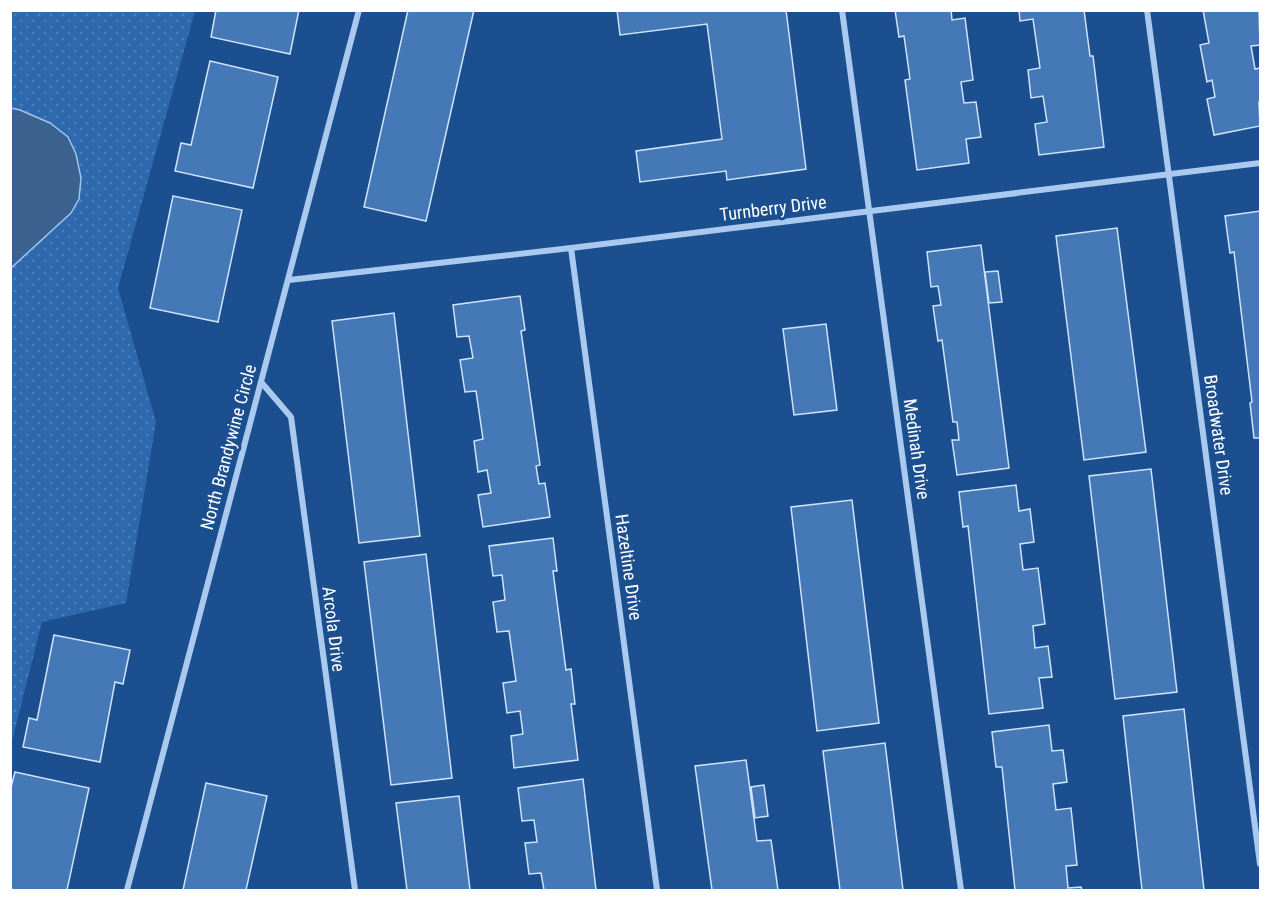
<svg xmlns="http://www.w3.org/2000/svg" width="1271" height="901" font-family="'Roboto Condensed',sans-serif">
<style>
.grass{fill:url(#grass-dots)}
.water{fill:#3c6290;stroke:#9cc4f0;stroke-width:1.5}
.building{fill:#4478b7;stroke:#cfe3fa;stroke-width:1.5}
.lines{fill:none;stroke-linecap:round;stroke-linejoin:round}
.minor{stroke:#a9c9ee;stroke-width:6}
.labels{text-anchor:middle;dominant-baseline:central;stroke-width:6;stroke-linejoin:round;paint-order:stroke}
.street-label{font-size:18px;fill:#fff;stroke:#1b4f8f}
</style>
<defs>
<pattern id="grass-dots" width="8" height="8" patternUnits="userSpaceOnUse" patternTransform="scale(1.5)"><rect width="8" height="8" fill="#2e69ad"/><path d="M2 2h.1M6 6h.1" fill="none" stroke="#4d80b9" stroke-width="1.8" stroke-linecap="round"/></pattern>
</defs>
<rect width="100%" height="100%" fill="#1b4f8f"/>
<path class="grass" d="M11,11H195L118,288L156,422L126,603L42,622L11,745Z"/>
<path class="water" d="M11,108L20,110L50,123L68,137L76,154L81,178L79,199L71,213L11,268Z"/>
<path class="building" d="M216,10H299L290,54L211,37Z
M408,10H474L426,221L364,207Z
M617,10H786L806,169L727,180L726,171L640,182L636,151L722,139L707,24L620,35Z
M895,10H951L952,20L965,18L973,80L961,82L964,103L976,102L981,137L966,139L969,163L917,170L905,80L910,79L904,36L899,37Z
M1019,10H1084L1090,56H1093L1104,147L1039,155L1035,124L1047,122L1043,96L1031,98L1028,70L1040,68L1033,19L1020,21Z
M1203,10H1259L1260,45L1251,46L1255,69L1260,68V102H1259L1260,126L1214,135L1207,99L1215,97L1212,80L1207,82L1200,45L1209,43Z
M210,61L278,77L253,188L175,171L181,143L191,145Z
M173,196L242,210L218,322L150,308Z
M1260,211V438H1254L1250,403L1252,402L1234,252L1230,253L1225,216Z
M1117,228L1146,452L1084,460L1056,236Z
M981,245L1009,468L957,475L952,440H959L957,422H953L942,340L938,341L933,306L941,305L938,286L931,287L927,252Z
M998,271L1002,302L989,303L985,272Z
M520,296L525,330L521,331L540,465L536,466L539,484L545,483L550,517L483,527L478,495L491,493L487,470L478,472L474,441L483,439L476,391L465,392L460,360L473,358L469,336L457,337L453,305Z
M394,313L420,536L359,543L332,321Z
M826,324L837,410L794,415L783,329Z
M1151,469L1177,692L1115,699L1089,476Z
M1016,485L1019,511L1030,509L1034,542L1020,544L1023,570L1038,568L1045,624L1033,626L1035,648L1048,646L1052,677L1039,678L1043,708L989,714L968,526L963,527L959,492Z
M852,500L879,723L817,731L791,507Z
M553,538L557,571H553L566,670L571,669L575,704H571L578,760L514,768L511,736L523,734L520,711L507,713L503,683L516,681L509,631L497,632L493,602L505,600L502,575L493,576L489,546Z
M426,554L452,778L391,785L364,562Z
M54,635L130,650L123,684L115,682L100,762L23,747L29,718L37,720Z
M1184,709L1204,890H1142L1123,716Z
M1049,725L1052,751L1063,750L1067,782L1053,784L1056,810L1071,808L1077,865L1066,866L1068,888L1081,887L1082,890H1015L1002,767H996L992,732Z
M885,743L903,890H840L823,751Z
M746,760L757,841L771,840L778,890H712L695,766Z
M15,772L89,788L67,890H16L10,889V791Z
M583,779L596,890H544L541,873L529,874L525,843L537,842L534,820L522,821L518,788Z
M206,783L267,796L246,890H183Z
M764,785L768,816L755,818L751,787Z
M459,796L470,890H407L396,803Z"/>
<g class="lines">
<path class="minor" d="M842,10L961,890
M1147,10L1260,864
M571,248L657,890
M289,280L571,248L1260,163
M261,382L291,417L355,890
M127,890L359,10"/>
</g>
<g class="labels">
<g class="street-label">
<text transform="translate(773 208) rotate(-7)">Turnberry Drive</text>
<text transform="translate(1219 435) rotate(82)">Broadwater Drive</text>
<text transform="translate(228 447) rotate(-75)">North Brandywine Circle</text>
<text transform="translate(917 449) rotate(82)">Medinah Drive</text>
<text transform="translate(629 567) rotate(82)">Hazeltine Drive</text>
<text transform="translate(334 629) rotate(83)">Arcola Drive</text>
</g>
</g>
<rect width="1271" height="901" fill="none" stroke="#ffffff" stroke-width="24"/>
</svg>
